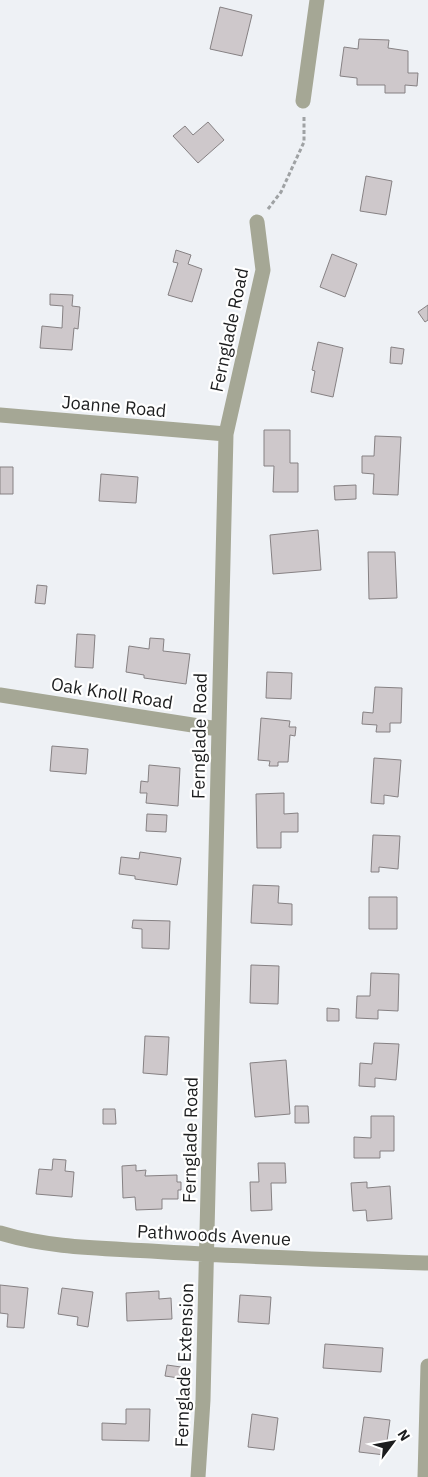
<svg xmlns="http://www.w3.org/2000/svg" width="428" height="1477" font-family="'IBM Plex Sans',sans-serif">
<style>
.building{fill:#cec8cb;stroke:#868183}
.lines{fill:none;stroke-linecap:round;stroke-linejoin:round}
.path{stroke:#9fa2a4;stroke-width:3;stroke-dasharray:4 2.5;stroke-linecap:butt}
.street{stroke:#a5a795;stroke-width:15}
.labels{text-anchor:middle;dominant-baseline:central;stroke-width:4.5;stroke-linejoin:round;paint-order:stroke}
.street-label{font-size:18px;fill:#1c1d1e;stroke:#fff}
</style>
<rect width="100%" height="100%" fill="#eef1f5"/>
<path class="building" d="M220,7L252,15L242,56L210,49Z
M359,39L389,40L388,48L408,51V73H418L417,86L405,85V93H385V85H357V78L340,76L344,47L358,49Z
M208,122L224,140L198,163L173,136L185,126L193,135Z
M366,176L392,181L386,215L360,211Z
M176,250L191,255L188,264L202,269L192,302L168,295L178,263L173,262Z
M332,254L357,264L345,297L320,287Z
M50,294L73,295L72,306L80,307L78,329L74,328L72,350L40,348L42,326L62,328L63,306L50,305Z
M428,305V320L425,322L418,312Z
M318,342L343,348L333,397L311,392L315,371L312,370Z
M391,347L404,349L402,364L390,363Z
M264,430H290V463H298V492H273L274,466H264Z
M375,436L401,437L398,495L373,494L374,474L362,473V456H374Z
M0,467H13V494H0Z
M101,474L138,477L136,503L99,501Z
M356,485V499L335,500L334,486Z
M318,530L321,570L273,574L270,535Z
M368,552H395L397,598L369,599Z
M37,585L47,586L45,604L35,603Z
M77,634L95,635L93,668L75,667Z
M150,638L164,639L163,651L190,654L186,684L144,678V675L126,672L129,646L149,649Z
M267,672L292,673L291,699L266,698Z
M375,687L402,688L401,723H390V732H376L377,725L362,724L363,712L373,713Z
M261,718L290,721L289,727H296L295,736L290,735L288,762H278V766H269L270,761L258,760Z
M52,746L88,749L86,774L50,771Z
M374,758L401,760L398,797L384,795V804L371,803Z
M149,765L180,768L178,806L146,803L147,793H140L141,781L148,782Z
M284,793V814L298,813V832H281V848H257L256,794Z
M147,814L167,815L166,832L146,831Z
M373,835L400,836L398,869L379,867V872H371Z
M140,852L181,858L177,885L135,879V876L119,874L121,857L139,859Z
M253,885L279,886L278,903L292,904V925L251,923Z
M369,897H397V929H369Z
M133,920L170,921L169,949L142,948V929L132,928Z
M251,965L279,966L278,1004L250,1003Z
M371,973L399,974L398,1011L378,1010V1019L356,1018L357,996H370Z
M327,1008L339,1009V1021H327Z
M145,1036L169,1037L167,1075L143,1073Z
M374,1043L399,1044L396,1080L375,1078V1087L359,1086L360,1063L372,1064Z
M286,1060L290,1114L255,1117L250,1063Z
M295,1106H308L309,1123H295Z
M103,1109H115L116,1124H103Z
M371,1116H394V1151H380V1158H354V1137L371,1138Z
M53,1159L66,1160L65,1171L74,1172L72,1197L36,1194L39,1169L52,1170Z
M258,1163H285L286,1183H271L272,1210L251,1211L250,1182H259Z
M136,1165V1171L146,1170L145,1176L177,1175V1182H181V1190H178V1199H162V1209L136,1210L135,1197L123,1198L122,1166Z
M367,1182V1188L390,1186L392,1219L367,1221L366,1210L353,1211L351,1183Z
M0,1285L28,1288L24,1328L7,1327L8,1314L0,1313Z
M62,1288L93,1292L88,1327L77,1325L78,1317L58,1314Z
M159,1291V1299L171,1298L172,1319L127,1321L126,1293Z
M240,1295L271,1297L269,1324L238,1322Z
M325,1344L383,1348L381,1372L323,1368Z
M167,1365L181,1367L179,1378L165,1376Z
M126,1409H150L149,1441L102,1440V1423L126,1424Z
M252,1414L278,1418L274,1450L248,1447Z
M364,1417L390,1420L385,1455L359,1452Z"/>
<g class="lines">
<path class="path" d="M268,209L281,192L304,142V117"/>
<path class="street" d="M303,101L317,0
M0,415L226,434
M0,695L218,729
M0,1233C49,1248 100,1248 151,1251C243,1257 336,1260 428,1263
M198,1477L203,1400L226,434L263,270L257,222
M425,1477L428,1366"/>
</g>
<g class="labels">
<g class="street-label">
<text transform="translate(229 330) rotate(-78)">Fernglade Road</text>
<text transform="translate(114 406) rotate(5)">Joanne Road</text>
<text transform="translate(112 693) rotate(9)">Oak Knoll Road</text>
<text transform="translate(199 736) rotate(-89)">Fernglade Road</text>
<text transform="translate(190 1140) rotate(-89)">Fernglade Road</text>
<text transform="translate(214 1235) rotate(3)">Pathwoods Avenue</text>
<text transform="translate(184 1365) rotate(-88)">Fernglade Extension</text>
</g>
</g>
<g transform="translate(393 1442) rotate(58)" stroke="#ffffff" stroke-width="4" paint-order="stroke">
<path d="M0-4L9 19L0 12L-9 19Z" fill="#1c1d1e"/>
<text y="-8" font-size="14" font-weight="bold" text-anchor="middle" fill="#1c1d1e">N</text>
</g>
</svg>
